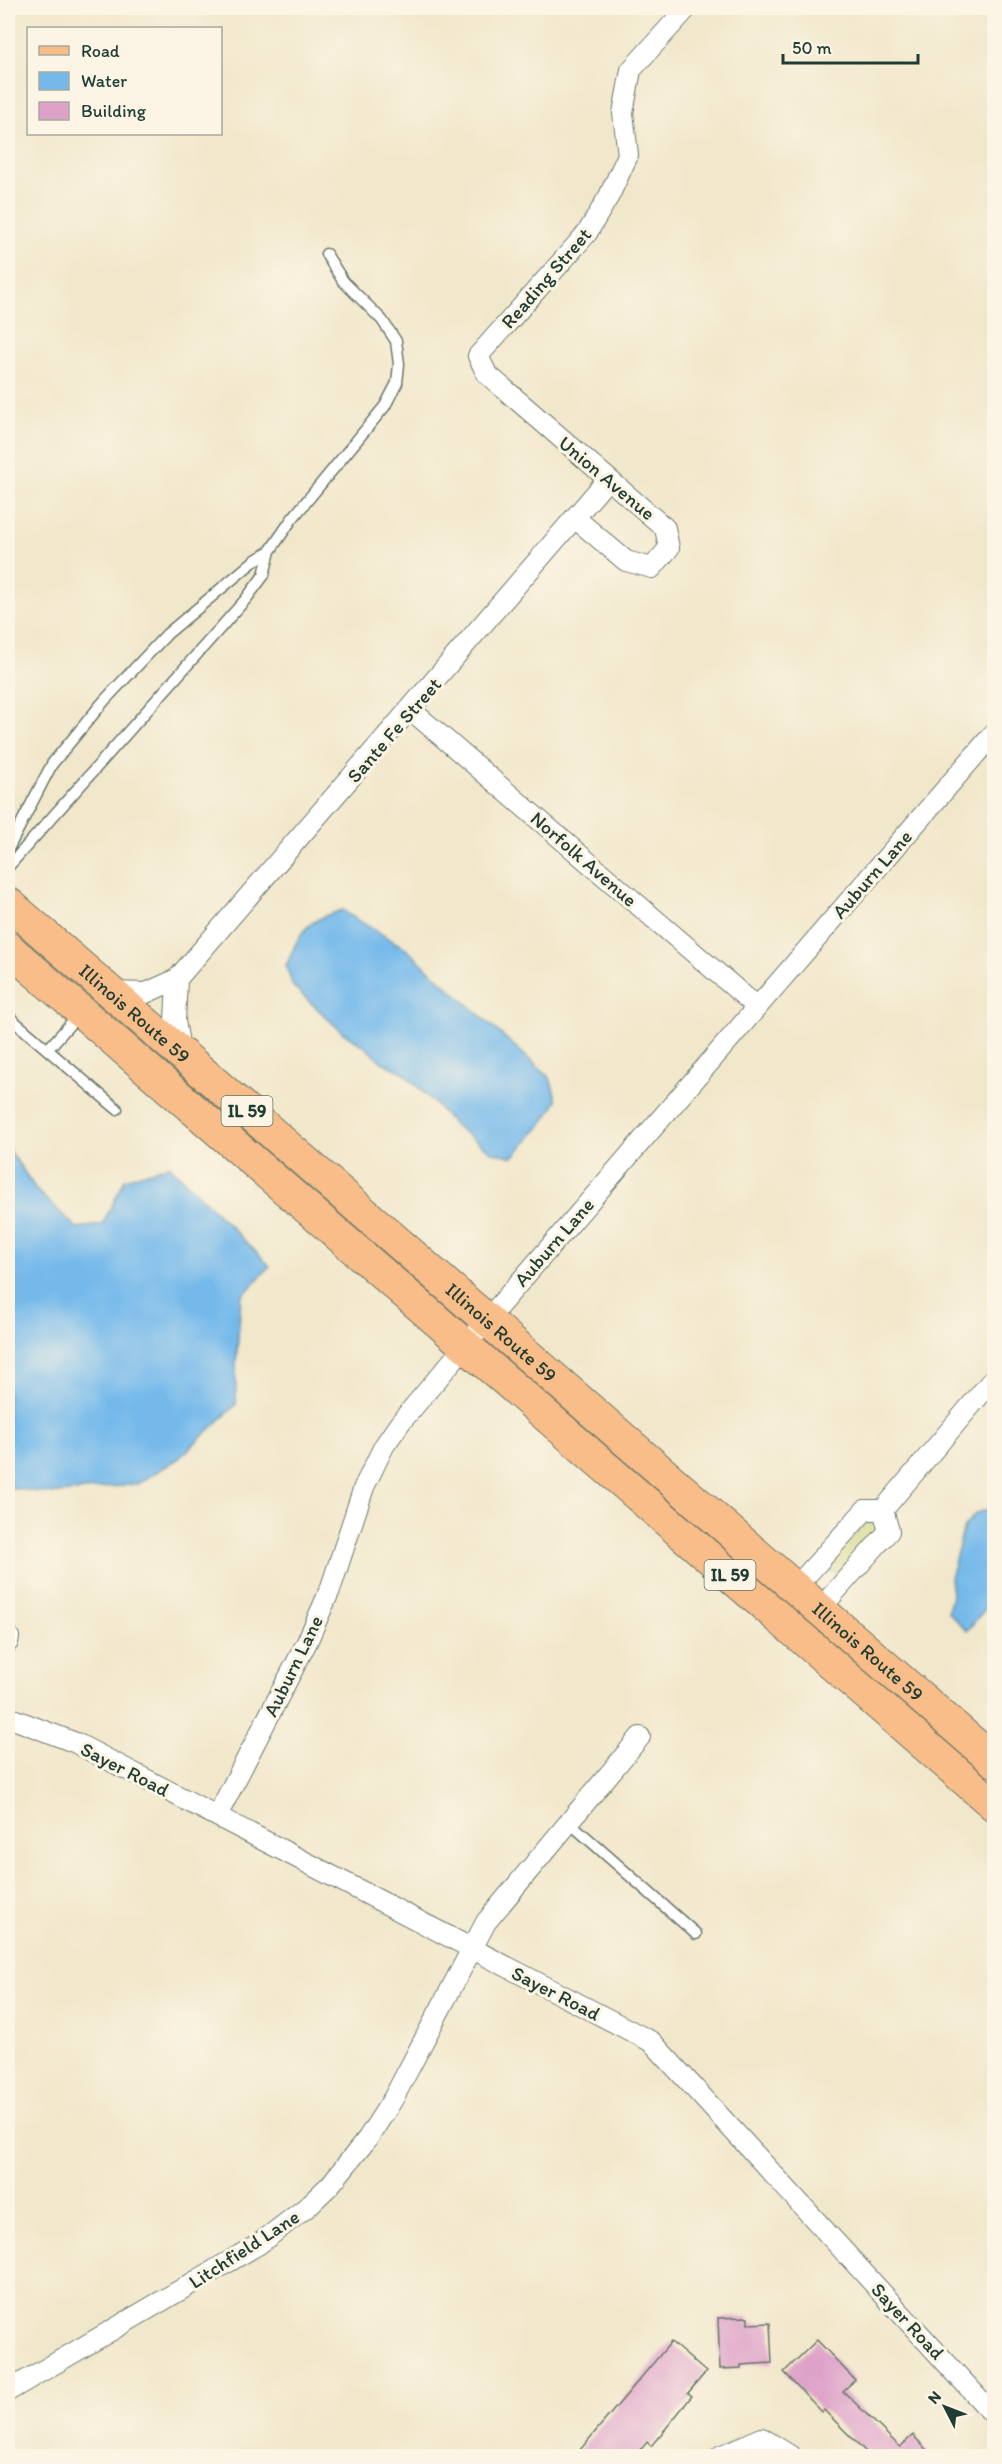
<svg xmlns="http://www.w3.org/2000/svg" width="1002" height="2464" font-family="Itim,sans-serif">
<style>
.green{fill:#c0cc6e;stroke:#708451;stroke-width:1.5}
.water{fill:#75b9eb;stroke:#4a7b90;stroke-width:1.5}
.building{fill:#dea2c9}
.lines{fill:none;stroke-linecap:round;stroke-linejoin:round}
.service-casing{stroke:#687869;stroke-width:13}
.minor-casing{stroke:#687869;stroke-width:22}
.primary-casing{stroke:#687869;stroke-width:34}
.service{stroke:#fff;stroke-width:10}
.minor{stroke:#fff;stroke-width:20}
.primary{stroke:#f8bd89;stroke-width:32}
.labels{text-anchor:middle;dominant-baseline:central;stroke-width:6;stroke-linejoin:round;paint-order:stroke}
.shield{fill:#fcf5e5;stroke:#617469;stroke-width:1.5}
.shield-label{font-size:18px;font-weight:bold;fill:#1f3d34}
.street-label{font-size:20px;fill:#1f3d34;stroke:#fcf5e5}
</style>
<rect width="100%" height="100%" fill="#fcf5e5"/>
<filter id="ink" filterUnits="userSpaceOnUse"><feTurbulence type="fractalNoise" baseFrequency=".0167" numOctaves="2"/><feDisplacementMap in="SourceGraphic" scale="12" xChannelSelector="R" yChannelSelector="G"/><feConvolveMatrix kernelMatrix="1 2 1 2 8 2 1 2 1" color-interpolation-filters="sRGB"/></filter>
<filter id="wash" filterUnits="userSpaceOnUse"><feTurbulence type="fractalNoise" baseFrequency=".008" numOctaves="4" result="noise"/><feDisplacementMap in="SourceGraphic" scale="24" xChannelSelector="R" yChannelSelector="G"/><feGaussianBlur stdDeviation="1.35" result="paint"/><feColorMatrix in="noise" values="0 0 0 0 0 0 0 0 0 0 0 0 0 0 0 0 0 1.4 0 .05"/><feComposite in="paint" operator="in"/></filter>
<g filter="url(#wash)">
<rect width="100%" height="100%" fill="#f1e7cb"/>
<path class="green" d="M873,1519L878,1525L877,1530L839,1573L831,1572L829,1564L867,1520Z"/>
<path class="water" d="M343,910C363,925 385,935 406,949L550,1078L557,1101L543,1123L513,1157L490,1151L453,1124L438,1107L403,1072L382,1062L364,1046L343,1033L293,986L286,966C301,931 304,921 343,910Z
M8,1148L37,1191L77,1228L102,1225L125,1179L169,1165L270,1266L241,1297L236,1364V1405L178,1459L137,1484L52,1494L8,1487Z
M994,1508V1598L967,1631L948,1612L952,1594L950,1578L964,1527L976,1513Z"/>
<g id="blocks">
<path class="building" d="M748,2317V2324L770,2323L772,2363L741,2365V2368L720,2369L718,2318Z
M817,2340L855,2380L843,2391L900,2447L913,2435L933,2457H871L824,2410L822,2412L784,2372Z
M671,2342L706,2372L688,2393L692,2396L667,2427L651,2446L647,2442L635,2457H574Z"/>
</g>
</g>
<g filter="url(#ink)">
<use href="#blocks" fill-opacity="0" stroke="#687869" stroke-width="1.5"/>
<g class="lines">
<g class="service-casing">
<path id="service" d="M8,849L52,764L104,701L167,634L254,561L270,551L292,519L385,406L397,383L399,364L396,341L382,320L343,281L326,254
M8,867L246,599L264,575L270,551
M8,1016L117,1109
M48,1049L79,1014
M569,1822L696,1934"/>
</g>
<g class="minor-casing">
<path id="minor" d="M576,519L626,561L652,568L669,548L665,528L487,374L478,356L587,233L609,196L628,155L623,113L631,70L687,8
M411,710L757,1007
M177,979L175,1021L181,1054
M111,992L146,993L177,979L608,479
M883,1510L994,1378
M795,1588L865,1510H883
M820,1609L889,1531L883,1510
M8,1642L9,1637
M8,1717L76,1743L652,2042L994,2415
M217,1816L307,1642L330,1590L364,1487L384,1446L400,1423L487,1320L994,733
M8,2391L259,2244L307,2207L330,2185L368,2138L393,2099L486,1922L640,1737
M720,2456L762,2438L791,2456"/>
</g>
<g class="primary-casing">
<g id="primary">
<path id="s1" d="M8,903L994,1761"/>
<path d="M8,948L994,1805"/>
</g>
</g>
<use href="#service" class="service"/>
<use href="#minor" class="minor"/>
<use href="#primary" class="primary"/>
</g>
</g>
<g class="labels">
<g class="shield">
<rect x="221.5" y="1096" width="51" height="30" rx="4.5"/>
<rect x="704.5" y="1560" width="51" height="30" rx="4.5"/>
</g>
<g class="shield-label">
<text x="247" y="1111">IL 59</text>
<text x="730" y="1575">IL 59</text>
</g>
<g class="street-label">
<text transform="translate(546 278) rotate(-49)">Reading Street</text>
<text transform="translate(607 478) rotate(40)">Union Avenue</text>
<text transform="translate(394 730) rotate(-49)">Sante Fe Street</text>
<text transform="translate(584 859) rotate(41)">Norfolk Avenue</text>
<text transform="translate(872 874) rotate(-49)">Auburn Lane</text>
<text stroke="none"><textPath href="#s1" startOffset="168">Illinois Route 59</textPath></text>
<text transform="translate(554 1242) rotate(-49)">Auburn Lane</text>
<text stroke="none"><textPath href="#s1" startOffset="654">Illinois Route 59</textPath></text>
<text stroke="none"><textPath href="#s1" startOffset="1140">Illinois Route 59</textPath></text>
<text transform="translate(293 1666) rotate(-64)">Auburn Lane</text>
<text transform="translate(125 1769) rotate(27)">Sayer Road</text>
<text transform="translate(556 1993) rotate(27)">Sayer Road</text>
<text transform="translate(244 2249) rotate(-33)">Litchfield Lane</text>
<text transform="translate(908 2321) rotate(47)">Sayer Road</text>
</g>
</g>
<rect width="1002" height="2464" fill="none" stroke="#fcf5e5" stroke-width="30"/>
<rect x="27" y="27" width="195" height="108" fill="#fcf5e5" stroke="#a4ab9e" stroke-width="1.5"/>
<rect x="39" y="46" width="30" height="9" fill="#f8bd89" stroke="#a4ab9e" stroke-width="1.5"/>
<text x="81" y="57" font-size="18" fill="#1f3d34">Road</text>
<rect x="39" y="72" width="30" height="18" fill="#75b9eb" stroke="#a4ab9e" stroke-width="1.5"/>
<text x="81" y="87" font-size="18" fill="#1f3d34">Water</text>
<rect x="39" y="102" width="30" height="18" fill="#dea2c9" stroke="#a4ab9e" stroke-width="1.5"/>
<text x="81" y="117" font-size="18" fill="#1f3d34">Building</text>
<g transform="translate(945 2407) rotate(312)" stroke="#fcf5e5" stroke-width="4.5" paint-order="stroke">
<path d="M0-4.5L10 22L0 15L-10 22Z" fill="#1f3d34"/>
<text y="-9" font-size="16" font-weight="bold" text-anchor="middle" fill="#1f3d34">N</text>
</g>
<path d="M783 54v9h135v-9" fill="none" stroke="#1f3d34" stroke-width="3"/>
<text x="792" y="54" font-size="18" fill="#1f3d34" stroke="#fcf5e5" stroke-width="4.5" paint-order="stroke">50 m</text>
</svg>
